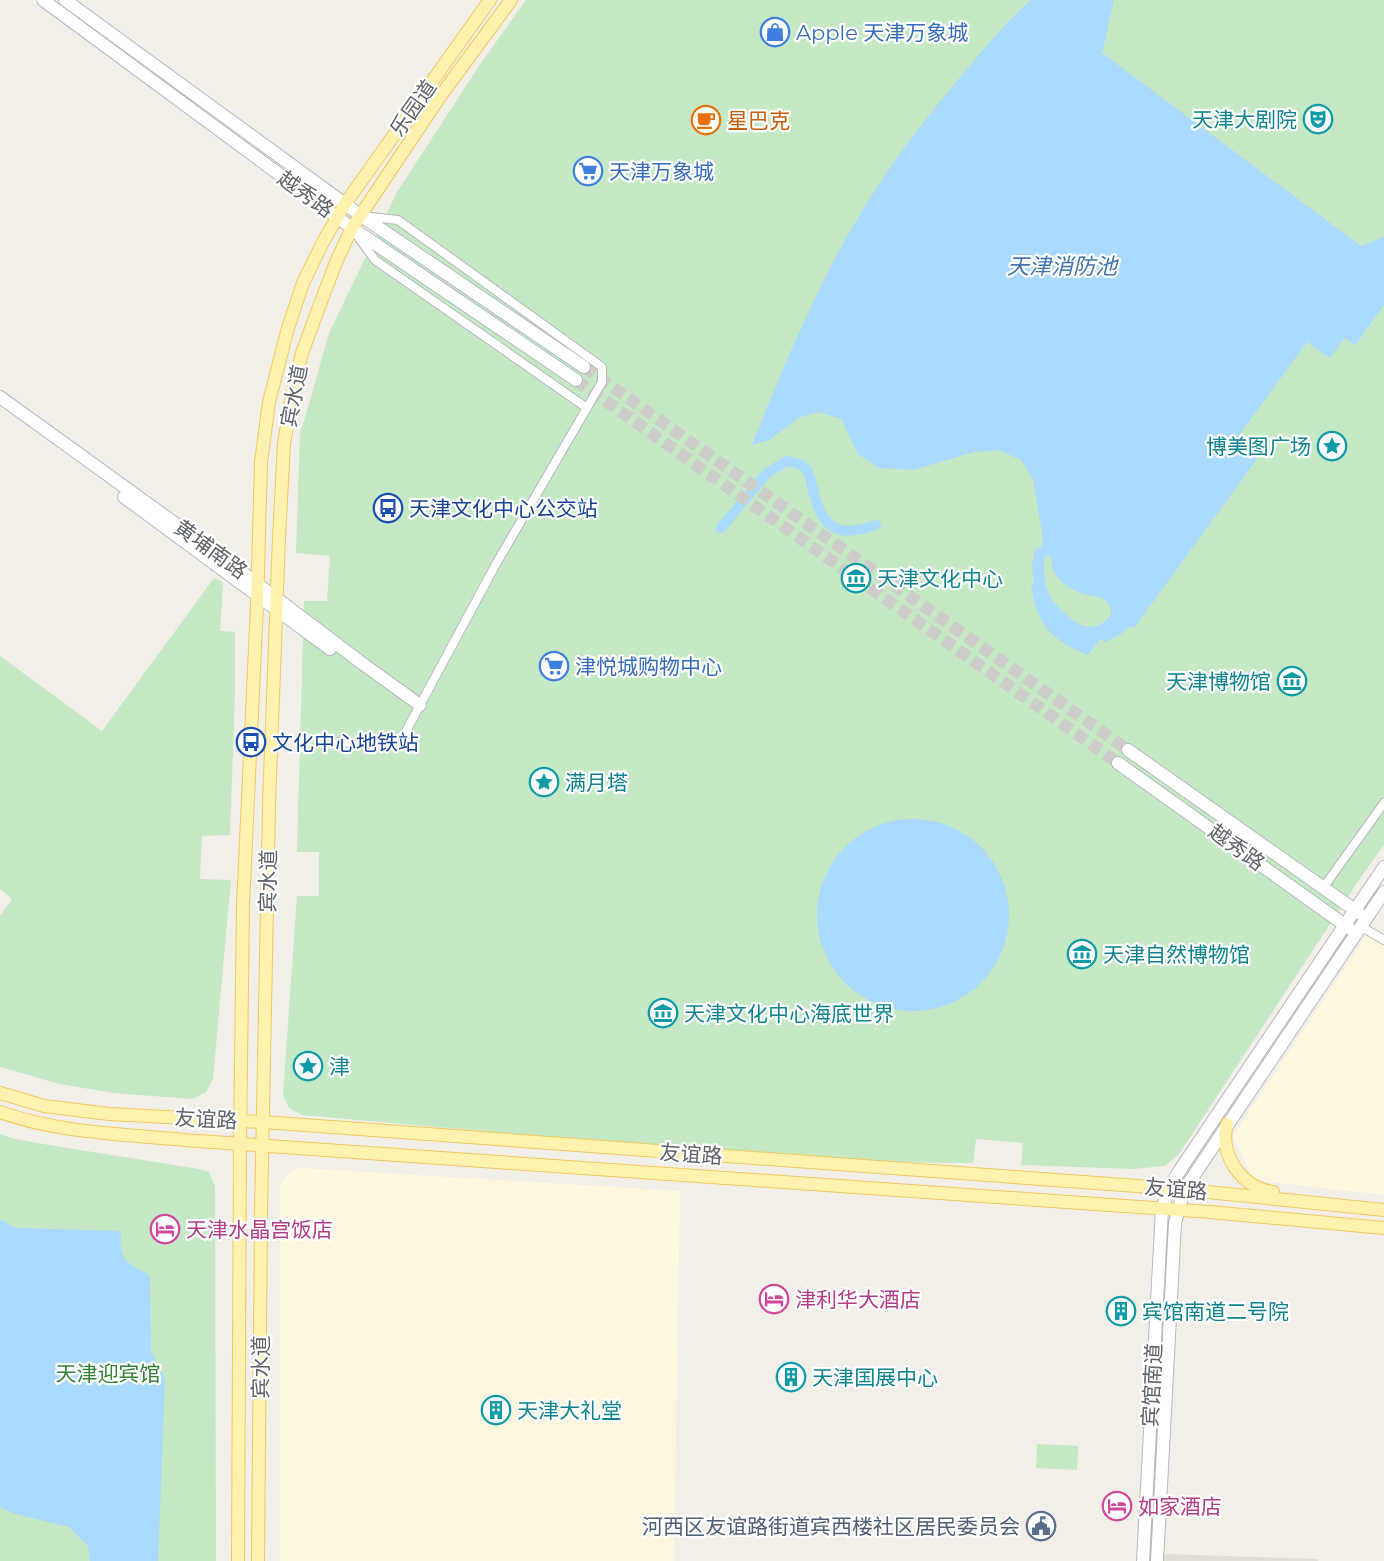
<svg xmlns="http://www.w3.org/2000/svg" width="1384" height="1561" font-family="Montserrat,'Noto Sans SC',sans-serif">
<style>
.commercial{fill:#fef7e0}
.education{fill:#e1ded6}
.green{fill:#c5e8c5}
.water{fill:#aadaff;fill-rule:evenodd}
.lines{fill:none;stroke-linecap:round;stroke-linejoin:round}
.canal{stroke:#aadaff;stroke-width:10}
.secondary-tunnel{stroke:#ccccc8;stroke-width:12;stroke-dasharray:12 6;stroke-linecap:butt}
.street-casing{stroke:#b5b8bc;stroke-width:10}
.secondary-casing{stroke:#b6babf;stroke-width:14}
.primary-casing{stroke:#f2c960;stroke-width:14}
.street{stroke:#fff;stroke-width:8}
.secondary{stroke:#fff;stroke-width:12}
.primary{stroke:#fff2af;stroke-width:12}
.labels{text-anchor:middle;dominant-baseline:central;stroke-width:4.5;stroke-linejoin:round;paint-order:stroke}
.shop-label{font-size:21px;fill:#366cbe;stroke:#fff;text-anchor:start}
.street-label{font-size:21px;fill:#5f6368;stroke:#fff}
.culture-label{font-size:21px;fill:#0d838f;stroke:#fff;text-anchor:start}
.food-label{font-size:21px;fill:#c56008;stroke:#fff;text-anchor:start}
.transit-label{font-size:21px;fill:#164399;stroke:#fff;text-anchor:start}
.hotel-label{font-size:21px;fill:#b23c85;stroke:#fff;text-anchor:start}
.park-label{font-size:21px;fill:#348238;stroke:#fff}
.service-label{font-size:21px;fill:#4e5e75;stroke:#fff;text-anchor:end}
.water-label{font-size:22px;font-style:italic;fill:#4174aa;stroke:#fff}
</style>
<rect width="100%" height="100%" fill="#f1efe8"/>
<path class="commercial" d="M1367,935L1384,946V1195L1253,1180L1233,1135Z
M300,1168L680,1191L674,1561H280V1188L282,1181L293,1170Z"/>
<path class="education" d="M1164,1554L1318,1559V1561H1163Z"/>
<path class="green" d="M526,0H1384V845L1359,880L1179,1154L1165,1166L1133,1169L1021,1165L1023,1143L976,1139L973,1163L864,1162L504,1133L302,1115L289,1108L283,1095L297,896H319V852H297L304,601H327L330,556L296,553L300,435L329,333L397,192L479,66Z
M214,578L223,582L220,631L235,632V691L230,835L202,836L200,879L231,880L213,1079L206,1092L192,1099L113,1093L60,1084L0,1067V916L12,899L0,889V656L102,731Z
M0,1134L11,1138L43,1144L199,1169L209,1172L215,1186L216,1561H0Z
M1037,1444L1078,1446L1077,1470L1036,1468Z"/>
<path class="water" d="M1031,0H1114L1102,53L1361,246L1384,237V305L1355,345L1345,338L1330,358L1307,342L1234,442L1257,459L1134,628L1130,626L1121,634L1106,642L1100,639L1088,655C1051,639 1038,627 1031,586L1034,585L1032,565L1035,550L1041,547L1043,539L1033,479L1021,460L999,450L974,452L913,470L879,468L858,454L841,419L819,412L800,417L769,440L752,445C774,389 798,332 825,278C860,207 906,141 957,81C980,53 1004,24 1031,0ZM1045,556H1050C1052,562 1052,569 1055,573C1062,585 1076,593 1089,595C1094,596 1102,597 1106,601C1120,614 1102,630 1084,626C1075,624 1054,605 1050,596C1044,586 1043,567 1045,556Z
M817 915a96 96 0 1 1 192 0a96 96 0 1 1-192 0Z
M0,1219L15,1228L121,1231C120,1245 119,1258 133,1266C140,1270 145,1272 150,1277L151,1351L165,1380L158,1561H90L88,1546L69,1527L12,1513L0,1507Z"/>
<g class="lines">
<path class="canal" d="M721,528L767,473L787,461C794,463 803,463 807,471C812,478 812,490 815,498C826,534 843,536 876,525"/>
<path class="secondary-tunnel" d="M584,367L1128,750
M576,380L1118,763"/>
<g class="street-casing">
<path id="street" d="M356,234L375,260L587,408
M339,742C362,742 386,749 405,733L496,564L602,382V367L398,220L363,216
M1323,888L1384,803
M1360,926L1384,940"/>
</g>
<g class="secondary-casing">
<path id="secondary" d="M43,0L352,228L576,380
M65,0L360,215L584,367
M0,397L234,566L363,664L420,705
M124,497L330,649
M1128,750L1359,913
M1118,763L1349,928
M1143,1561L1162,1209L1169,1188L1182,1167L1384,867
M1157,1561L1175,1223L1184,1190L1384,892"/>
</g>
<g class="primary-casing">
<path id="primary" d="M0,1093L44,1106L109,1114L263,1122L1178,1189L1384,1210
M0,1112C58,1133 123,1134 184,1140L1210,1212L1384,1228
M1227,1124C1219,1155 1241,1187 1273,1192
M238,1561L240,1143L243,905L257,606L261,462L269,402L288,328L303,283L323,242L345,204L490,0
M258,1561L261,1212L269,804L279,537L284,444L291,401L302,353L316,315L336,262L352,228L439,98L511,0"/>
</g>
<use href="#street" class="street"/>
<use href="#secondary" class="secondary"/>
<use href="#primary" class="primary"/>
</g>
<defs>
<g id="shop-ring" transform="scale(1.5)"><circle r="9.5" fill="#fff" stroke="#3f7fe0" stroke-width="1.5"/><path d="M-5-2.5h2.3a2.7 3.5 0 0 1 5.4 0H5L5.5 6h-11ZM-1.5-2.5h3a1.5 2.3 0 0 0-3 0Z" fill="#3f7fe0"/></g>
<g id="theatre-ring" transform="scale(1.5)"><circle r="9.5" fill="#fff" stroke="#0f9aa8" stroke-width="1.5"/><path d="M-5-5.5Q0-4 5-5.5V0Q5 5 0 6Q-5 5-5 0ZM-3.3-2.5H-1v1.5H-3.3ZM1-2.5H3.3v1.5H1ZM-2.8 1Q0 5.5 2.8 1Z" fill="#0f9aa8"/></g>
<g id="cafe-ring" transform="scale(1.5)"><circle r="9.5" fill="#fff" stroke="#e8710a" stroke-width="1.5"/><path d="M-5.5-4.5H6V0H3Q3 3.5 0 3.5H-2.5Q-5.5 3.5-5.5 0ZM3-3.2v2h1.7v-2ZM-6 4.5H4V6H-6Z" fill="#e8710a"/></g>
<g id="supermarket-ring" transform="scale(1.5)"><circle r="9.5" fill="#fff" stroke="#3f7fe0" stroke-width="1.5"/><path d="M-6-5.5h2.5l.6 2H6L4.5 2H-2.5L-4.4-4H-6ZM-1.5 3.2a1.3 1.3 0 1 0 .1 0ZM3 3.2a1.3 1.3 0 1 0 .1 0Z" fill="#3f7fe0"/></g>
<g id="sight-ring" transform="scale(1.5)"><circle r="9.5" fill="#fff" stroke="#0f9aa8" stroke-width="1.5"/><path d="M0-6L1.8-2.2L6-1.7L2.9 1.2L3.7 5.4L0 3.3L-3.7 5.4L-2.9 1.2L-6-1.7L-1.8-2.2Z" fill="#0f9aa8"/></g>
<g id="bus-ring" transform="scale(1.5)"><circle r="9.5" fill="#fff" stroke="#1a4fb4" stroke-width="1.5"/><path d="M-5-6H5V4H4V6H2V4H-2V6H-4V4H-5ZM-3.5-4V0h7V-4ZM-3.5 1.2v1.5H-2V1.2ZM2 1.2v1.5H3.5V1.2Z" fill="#1a4fb4"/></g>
<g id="museum-ring" transform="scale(1.5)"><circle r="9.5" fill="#fff" stroke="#0f9aa8" stroke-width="1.5"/><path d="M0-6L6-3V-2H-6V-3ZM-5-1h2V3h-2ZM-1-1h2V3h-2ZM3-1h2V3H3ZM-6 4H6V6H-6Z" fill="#0f9aa8"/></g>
<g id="hotel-ring" transform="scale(1.5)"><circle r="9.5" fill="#fff" stroke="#d1479c" stroke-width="1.5"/><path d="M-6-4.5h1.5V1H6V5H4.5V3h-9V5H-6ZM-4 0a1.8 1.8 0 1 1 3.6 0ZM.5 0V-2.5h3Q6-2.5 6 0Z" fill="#d1479c"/></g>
<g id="building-ring" transform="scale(1.5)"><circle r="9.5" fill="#fff" stroke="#0f9aa8" stroke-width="1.5"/><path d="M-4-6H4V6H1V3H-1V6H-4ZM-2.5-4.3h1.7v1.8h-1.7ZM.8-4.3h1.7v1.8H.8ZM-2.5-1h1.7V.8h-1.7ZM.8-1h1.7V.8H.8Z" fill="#0f9aa8"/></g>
<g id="civic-ring" transform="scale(1.5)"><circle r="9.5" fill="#fff" stroke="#5c6f8a" stroke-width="1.5"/><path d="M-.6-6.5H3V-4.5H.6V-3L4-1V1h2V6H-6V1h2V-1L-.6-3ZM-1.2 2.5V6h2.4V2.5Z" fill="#5c6f8a"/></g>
</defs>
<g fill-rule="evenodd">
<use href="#shop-ring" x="775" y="32"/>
<use href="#theatre-ring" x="1318" y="119"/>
<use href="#cafe-ring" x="706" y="120"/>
<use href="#supermarket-ring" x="588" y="171"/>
<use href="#sight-ring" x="1332" y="446"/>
<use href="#bus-ring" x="388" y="508"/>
<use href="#museum-ring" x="856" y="578"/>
<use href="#supermarket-ring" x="554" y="666"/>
<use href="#museum-ring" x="1292" y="681"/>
<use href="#bus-ring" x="251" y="742"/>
<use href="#sight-ring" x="544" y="782"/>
<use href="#museum-ring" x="1082" y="954"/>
<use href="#museum-ring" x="663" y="1013"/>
<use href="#sight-ring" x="308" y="1066"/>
<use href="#hotel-ring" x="165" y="1229"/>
<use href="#hotel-ring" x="774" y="1299"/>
<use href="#building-ring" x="1121" y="1311"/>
<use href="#building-ring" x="791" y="1377"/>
<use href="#building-ring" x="496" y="1410"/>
<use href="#hotel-ring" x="1117" y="1506"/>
<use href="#civic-ring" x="1041" y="1526"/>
</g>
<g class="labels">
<g class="shop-label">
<text x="796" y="32">Apple 天津万象城</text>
<text x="609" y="171">天津万象城</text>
<text x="575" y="666">津悦城购物中心</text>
</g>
<g class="street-label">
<text transform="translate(413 108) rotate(-55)">乐园道</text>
<text transform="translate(306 194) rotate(36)">越秀路</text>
<text transform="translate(294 396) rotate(-79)">宾水道</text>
<text transform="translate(211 549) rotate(36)">黄埔南路</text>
<text transform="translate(1237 847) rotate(36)">越秀路</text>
<text transform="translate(268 881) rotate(-89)">宾水道</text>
<text transform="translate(206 1119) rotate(3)">友谊路</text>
<text transform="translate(691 1154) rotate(4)">友谊路</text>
<text transform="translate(1176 1189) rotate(5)">友谊路</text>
<text transform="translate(260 1367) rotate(-90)">宾水道</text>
<text transform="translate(1152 1385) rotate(-87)">宾馆南道</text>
</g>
<g class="culture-label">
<text x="1297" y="119" text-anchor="end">天津大剧院</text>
<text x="1311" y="446" text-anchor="end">博美图广场</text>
<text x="877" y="578">天津文化中心</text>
<text x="1271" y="681" text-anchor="end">天津博物馆</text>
<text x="565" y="782">满月塔</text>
<text x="1103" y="954">天津自然博物馆</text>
<text x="684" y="1013">天津文化中心海底世界</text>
<text x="329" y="1066">津</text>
<text x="1142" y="1311">宾馆南道二号院</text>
<text x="812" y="1377">天津国展中心</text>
<text x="517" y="1410">天津大礼堂</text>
</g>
<g class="food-label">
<text x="727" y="120">星巴克</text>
</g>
<g class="transit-label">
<text x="409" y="508">天津文化中心公交站</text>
<text x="272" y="742">文化中心地铁站</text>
</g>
<g class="hotel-label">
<text x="186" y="1229">天津水晶宫饭店</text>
<text x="795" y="1299">津利华大酒店</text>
<text x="1138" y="1506">如家酒店</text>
</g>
<g class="park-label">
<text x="108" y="1373">天津迎宾馆</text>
</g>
<g class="service-label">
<text x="1020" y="1526">河西区友谊路街道宾西楼社区居民委员会</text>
</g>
<g class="water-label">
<text x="1062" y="266">天津消防池</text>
</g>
</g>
</svg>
